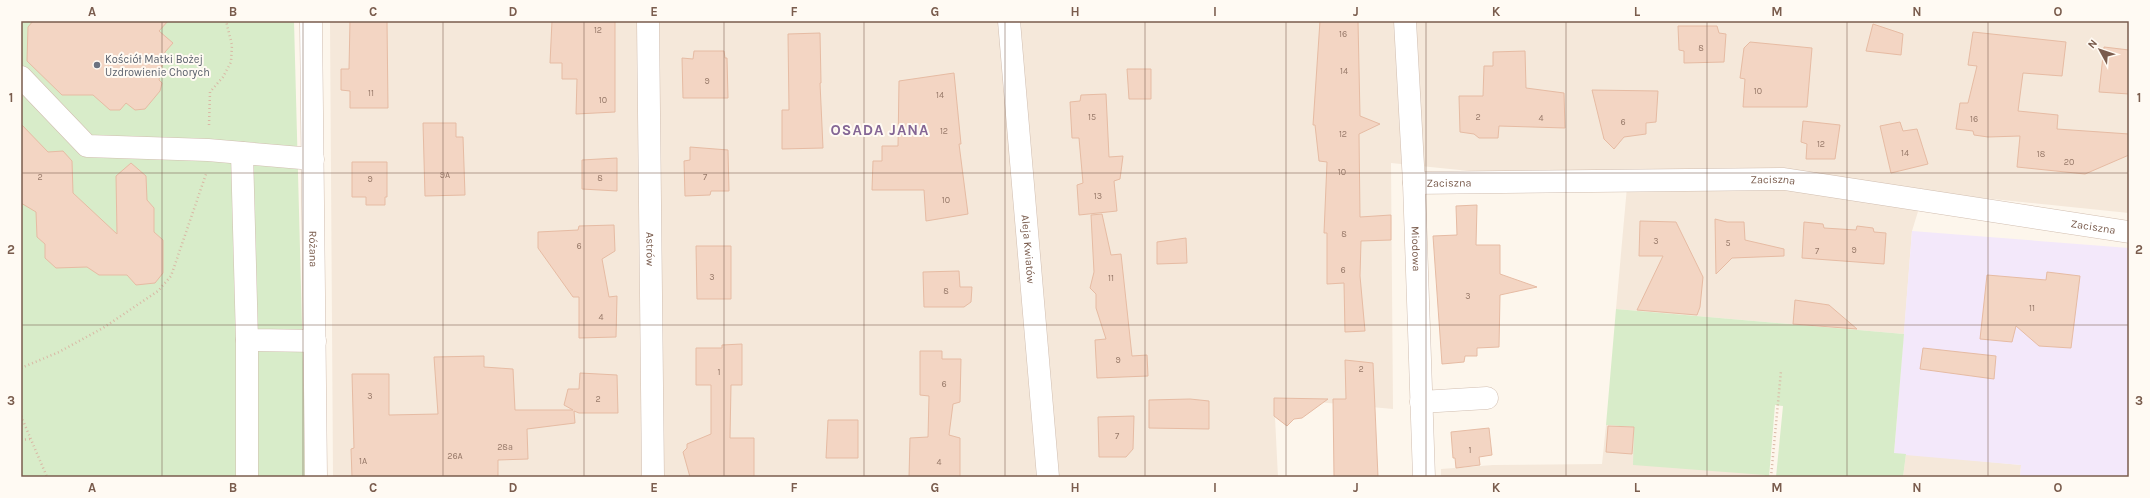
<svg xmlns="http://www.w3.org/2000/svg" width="2150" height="498" font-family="Karla,sans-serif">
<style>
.residential{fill:#f5e8da}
.education{fill:#f3e8fa}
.green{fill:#d8ecc9}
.building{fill:#f3d5c3;stroke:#e6bba3}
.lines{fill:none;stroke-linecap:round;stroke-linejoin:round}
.minor-casing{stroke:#d1beb0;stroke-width:23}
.path{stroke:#d9b8a5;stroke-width:2.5;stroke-dasharray:1 3;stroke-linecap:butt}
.minor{stroke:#fff;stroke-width:22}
.grid{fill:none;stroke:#7a5c4d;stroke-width:1;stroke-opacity:0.55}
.worship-dot{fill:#6b7280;stroke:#fffaf3;stroke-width:1.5}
.labels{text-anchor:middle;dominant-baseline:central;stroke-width:4;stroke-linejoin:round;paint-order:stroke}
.number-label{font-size:9px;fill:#987a6a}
.worship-label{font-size:11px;fill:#5b616d;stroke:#fffaf3;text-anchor:start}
.street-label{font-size:11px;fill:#7a5c4d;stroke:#fffaf3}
.district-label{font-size:15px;font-weight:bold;letter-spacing:1px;fill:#846695;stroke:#fffaf3}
.neatline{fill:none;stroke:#7a5c4d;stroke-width:1.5}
.grid-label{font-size:13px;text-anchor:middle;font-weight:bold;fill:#7a5c4d}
</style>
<rect width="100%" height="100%" fill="#fdf6ec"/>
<path class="residential" d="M330,21H2129V213L1924,192L1912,231L1904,334L1616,309L1627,187L1391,163L1393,409L1274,398L1278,477H333Z
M1606,425L1634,427L1766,475L1786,477H1441V469L1493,465L1602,464Z
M1906,454L2021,465L2020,477H1903Z"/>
<path class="education" d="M1912,231L2129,248V477H2020L2021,465L1894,454Z"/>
<path class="green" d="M21,21H294L306,477H21Z
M1616,309L1904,334L1894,453L1906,454L1903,477H1776L1783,406L1775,405L1769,477H1764L1765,475L1633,465L1634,427L1606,425Z"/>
<path class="building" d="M33,21H168L159,31L173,43L165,52L159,80L162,83L160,91L145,109L135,110L126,103L120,110H110L93,95H62L27,61L28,27Z
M350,21H387L388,108H350V91L341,90V69H349Z
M552,21H615V112L576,114L577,79H562V63H550Z
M1320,21H1358L1360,116L1380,124L1359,134L1360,217L1391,215V240L1361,241L1360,276L1365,331L1345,332L1344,283L1327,284V233H1324L1327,162L1319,161L1315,125H1313Z
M1873,24L1903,34L1901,55L1866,51Z
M1678,26H1717L1719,33L1726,34L1724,62L1684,63V51L1679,50Z
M1973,32L2066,42L2062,76L2023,73L2018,111L2058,115L2057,129L2129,134V155L2085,174L2017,167L2020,136L1988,137L1974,135L1973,131L1956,129L1960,103H1968L1977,66L1968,65Z
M820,33L821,83H820L823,148L782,149V110H789L788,34Z
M1750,42L1812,48L1807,107H1743L1745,79L1740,78L1744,48Z
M2104,47L2129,50V94L2099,92Z
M694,51H724L725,58H727L728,98H683L682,58L693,59Z
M1525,51L1526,88L1564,93L1565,128L1499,126L1498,138H1479L1474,134L1460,132L1459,96H1483L1484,66H1493V52Z
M1127,69H1151V99H1129Z
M954,73L961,144H959L968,214L926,221L924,190H872L873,161H882V146H898L899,81Z
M1592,90L1658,91L1656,122L1646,123V134L1624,137L1614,149L1604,139Z
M1106,94L1109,157L1123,156L1120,179L1114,181L1117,211L1079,215L1077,185L1083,183L1079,138H1072L1070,102L1080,101L1081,95Z
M1803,121L1840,125L1835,159H1806L1807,144L1801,142Z
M1900,122L1903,131L1917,129L1928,164L1891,173L1880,126Z
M423,123H456V137H463L465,195L425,196Z
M21,124L48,152L63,151L72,161L73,193L117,234L116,176L131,163L146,176L147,200L154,208V232L163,240V273L155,283L136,285L127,275H99L87,267L56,268L45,258V244L37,237L36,212L21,203Z
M690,147L728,150L729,191H711L710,195L685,196L684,161L690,160Z
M617,158V191L582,189V160Z
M352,162H387V197H385V205H366V197H352Z
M1477,205L1476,245H1500V274L1537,287L1500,295L1499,347L1477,348V356H1465L1464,362L1442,364L1433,236L1457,235L1456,206Z
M1102,214L1111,255L1121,254L1132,356L1147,355L1148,376L1097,378L1095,340L1106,339L1096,308V294L1090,288L1094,272L1091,215Z
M1715,219L1727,222H1744L1745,240L1784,249V256L1732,258L1716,274Z
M1640,221L1676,222L1703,277L1700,307L1697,315L1637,310L1663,256H1639Z
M1804,222L1823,224L1824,228L1856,230L1857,226L1873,228L1874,232L1886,233L1884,264L1802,258Z
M614,225L615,251L602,259L609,297L617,296L616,337L579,338V297H573L538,248V232L578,230L579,226Z
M1186,238L1187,263L1157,264V242Z
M696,246H731V299H697Z
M959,271L960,287H972L971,302L964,307H924L923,272Z
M2047,272L2080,276L2071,348L2039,346L2016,326L2012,342L1980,339L1987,275L2046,280Z
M1795,300L1829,305L1857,329L1793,324Z
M742,344V385H731L730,438H754V477H690L683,452L687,448V444L711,434V385H696V348H722V345Z
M1923,348L1996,356L1994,379L1920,369Z
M920,351H942V359H961L960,402L953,404L949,435L960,438V477H909L910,438L928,437L929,396L920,395Z
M484,356V367L513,369L515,410H573L564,405L568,389H579L580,373L617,375L618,413H579L574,411L575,423L527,429L528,459L498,460V477H352L351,449L354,448L352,374H389V415L438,414L434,357Z
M1345,360L1373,363L1378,477H1334L1333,399H1346Z
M1274,398L1328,399L1302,418L1294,419L1287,426L1274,416Z
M1190,399L1209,401V429L1149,428V400Z
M1134,416L1133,449L1126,457H1099L1098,417Z
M828,420H858V458H826Z
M1608,426L1634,427L1632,454L1606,452Z
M1489,428L1492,455L1479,457L1480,465L1456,468L1455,458H1453L1451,432Z"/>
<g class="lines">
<g class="minor-casing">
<g id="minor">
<path id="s1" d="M311,21L316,477"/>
<path id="s2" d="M648,21L653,477"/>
<path id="s3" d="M1009,21L1048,477"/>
<path id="s4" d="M1405,21L1414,183L1424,477"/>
<path d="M21,77L87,146L208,150L313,159"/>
<path d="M242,153L247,340L315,341"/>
<path id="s5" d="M1414,183L1784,179L2129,232"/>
<path d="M247,340V477"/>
<path d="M1421,402L1487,398"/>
</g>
</g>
<path class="path" d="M209,125L210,92L223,77L231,62L232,45L226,21
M21,368L59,352L103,328L158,291L171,276L206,174
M21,416L47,477
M21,440L30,439
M1771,477L1781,371"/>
<use href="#minor" class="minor"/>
</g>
<path class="grid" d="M162,21V477M303,21V477M443,21V477M584,21V477M724,21V477M864,21V477M1005,21V477M1145,21V477M1286,21V477M1426,21V477M1566,21V477M1707,21V477M1847,21V477M1988,21V477M21,173H2129M21,325H2129"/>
<circle class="worship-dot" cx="97" cy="65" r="4"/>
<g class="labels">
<g class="number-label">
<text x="598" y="30">12</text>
<text x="1343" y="34">16</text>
<text x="1701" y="48">8</text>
<text x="1344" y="71">14</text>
<text x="707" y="81">9</text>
<text x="1758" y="91">10</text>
<text x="371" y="93">11</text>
<text x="940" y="95">14</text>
<text x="603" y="100">10</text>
<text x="1092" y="117">15</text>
<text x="1478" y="117">2</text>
<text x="1541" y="118">4</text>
<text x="1974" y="119">16</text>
<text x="1623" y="122">6</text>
<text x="944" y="131">12</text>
<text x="1343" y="134">12</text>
<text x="1821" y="144">12</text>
<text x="1905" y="153">14</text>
<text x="2041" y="154">18</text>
<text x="2069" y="162">20</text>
<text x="1342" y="172">10</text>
<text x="445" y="175">9A</text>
<text x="40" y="177">2</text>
<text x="705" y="177">7</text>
<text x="600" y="178">8</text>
<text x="370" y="179">9</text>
<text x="1098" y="196">13</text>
<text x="946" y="200">10</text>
<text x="1344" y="234">8</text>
<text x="1656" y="241">3</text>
<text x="1728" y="243">5</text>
<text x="579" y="246">6</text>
<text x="1854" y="250">9</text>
<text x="1817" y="251">7</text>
<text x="1343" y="270">6</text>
<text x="712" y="277">3</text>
<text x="1111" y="278">11</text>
<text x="946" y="291">8</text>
<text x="1468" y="296">3</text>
<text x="2032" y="308">11</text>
<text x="601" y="317">4</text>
<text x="1118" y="360">9</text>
<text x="1361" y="369">2</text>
<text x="719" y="372">1</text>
<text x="944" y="384">6</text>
<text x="370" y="396">3</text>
<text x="598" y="399">2</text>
<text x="1117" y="436">7</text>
<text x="505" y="447">28a</text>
<text x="1470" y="450">1</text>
<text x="455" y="456">26A</text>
<text x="363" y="461">1A</text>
<text x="939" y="462">4</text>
</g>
<g class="worship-label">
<text x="105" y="59">Kościół Matki Bożej<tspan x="105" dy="13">Uzdrowienie Chorych</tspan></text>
</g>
<g class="street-label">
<text stroke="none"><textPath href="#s5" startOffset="359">Zaciszna</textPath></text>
<text stroke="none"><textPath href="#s5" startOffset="35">Zaciszna</textPath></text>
<text stroke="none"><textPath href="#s5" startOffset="683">Zaciszna</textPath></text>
<text stroke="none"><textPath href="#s1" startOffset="228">Różana</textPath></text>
<text stroke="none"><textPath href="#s2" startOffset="228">Astrów</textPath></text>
<text stroke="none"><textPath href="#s3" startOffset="229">Aleja Kwiatów</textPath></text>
<text stroke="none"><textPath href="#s4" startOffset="228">Miodowa</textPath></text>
</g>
<g class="district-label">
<text x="880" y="130">OSADA JANA</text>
</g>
</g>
<rect width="2150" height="498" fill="none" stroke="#fffaf3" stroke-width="44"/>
<g transform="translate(2100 50) rotate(310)" stroke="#fffaf3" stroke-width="3" paint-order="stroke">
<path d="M0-3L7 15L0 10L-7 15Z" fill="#7a5c4d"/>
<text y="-6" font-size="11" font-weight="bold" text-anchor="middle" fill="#7a5c4d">N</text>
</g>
<rect x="22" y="22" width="2106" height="454" class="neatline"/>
<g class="grid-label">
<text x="92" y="16">A</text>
<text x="233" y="16">B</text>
<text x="373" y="16">C</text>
<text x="513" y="16">D</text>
<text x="654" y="16">E</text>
<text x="794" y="16">F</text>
<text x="935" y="16">G</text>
<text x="1075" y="16">H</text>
<text x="1215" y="16">I</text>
<text x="1356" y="16">J</text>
<text x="1496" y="16">K</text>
<text x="1637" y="16">L</text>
<text x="1777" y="16">M</text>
<text x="1917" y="16">N</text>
<text x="2058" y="16">O</text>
<text x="11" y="102">1</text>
<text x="2139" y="102">1</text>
<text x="11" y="254">2</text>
<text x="2139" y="254">2</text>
<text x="11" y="405">3</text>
<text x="2139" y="405">3</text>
<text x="92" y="492">A</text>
<text x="233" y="492">B</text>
<text x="373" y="492">C</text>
<text x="513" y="492">D</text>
<text x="654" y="492">E</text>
<text x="794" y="492">F</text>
<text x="935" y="492">G</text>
<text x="1075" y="492">H</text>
<text x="1215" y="492">I</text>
<text x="1356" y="492">J</text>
<text x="1496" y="492">K</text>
<text x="1637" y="492">L</text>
<text x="1777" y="492">M</text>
<text x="1917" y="492">N</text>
<text x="2058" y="492">O</text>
</g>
</svg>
